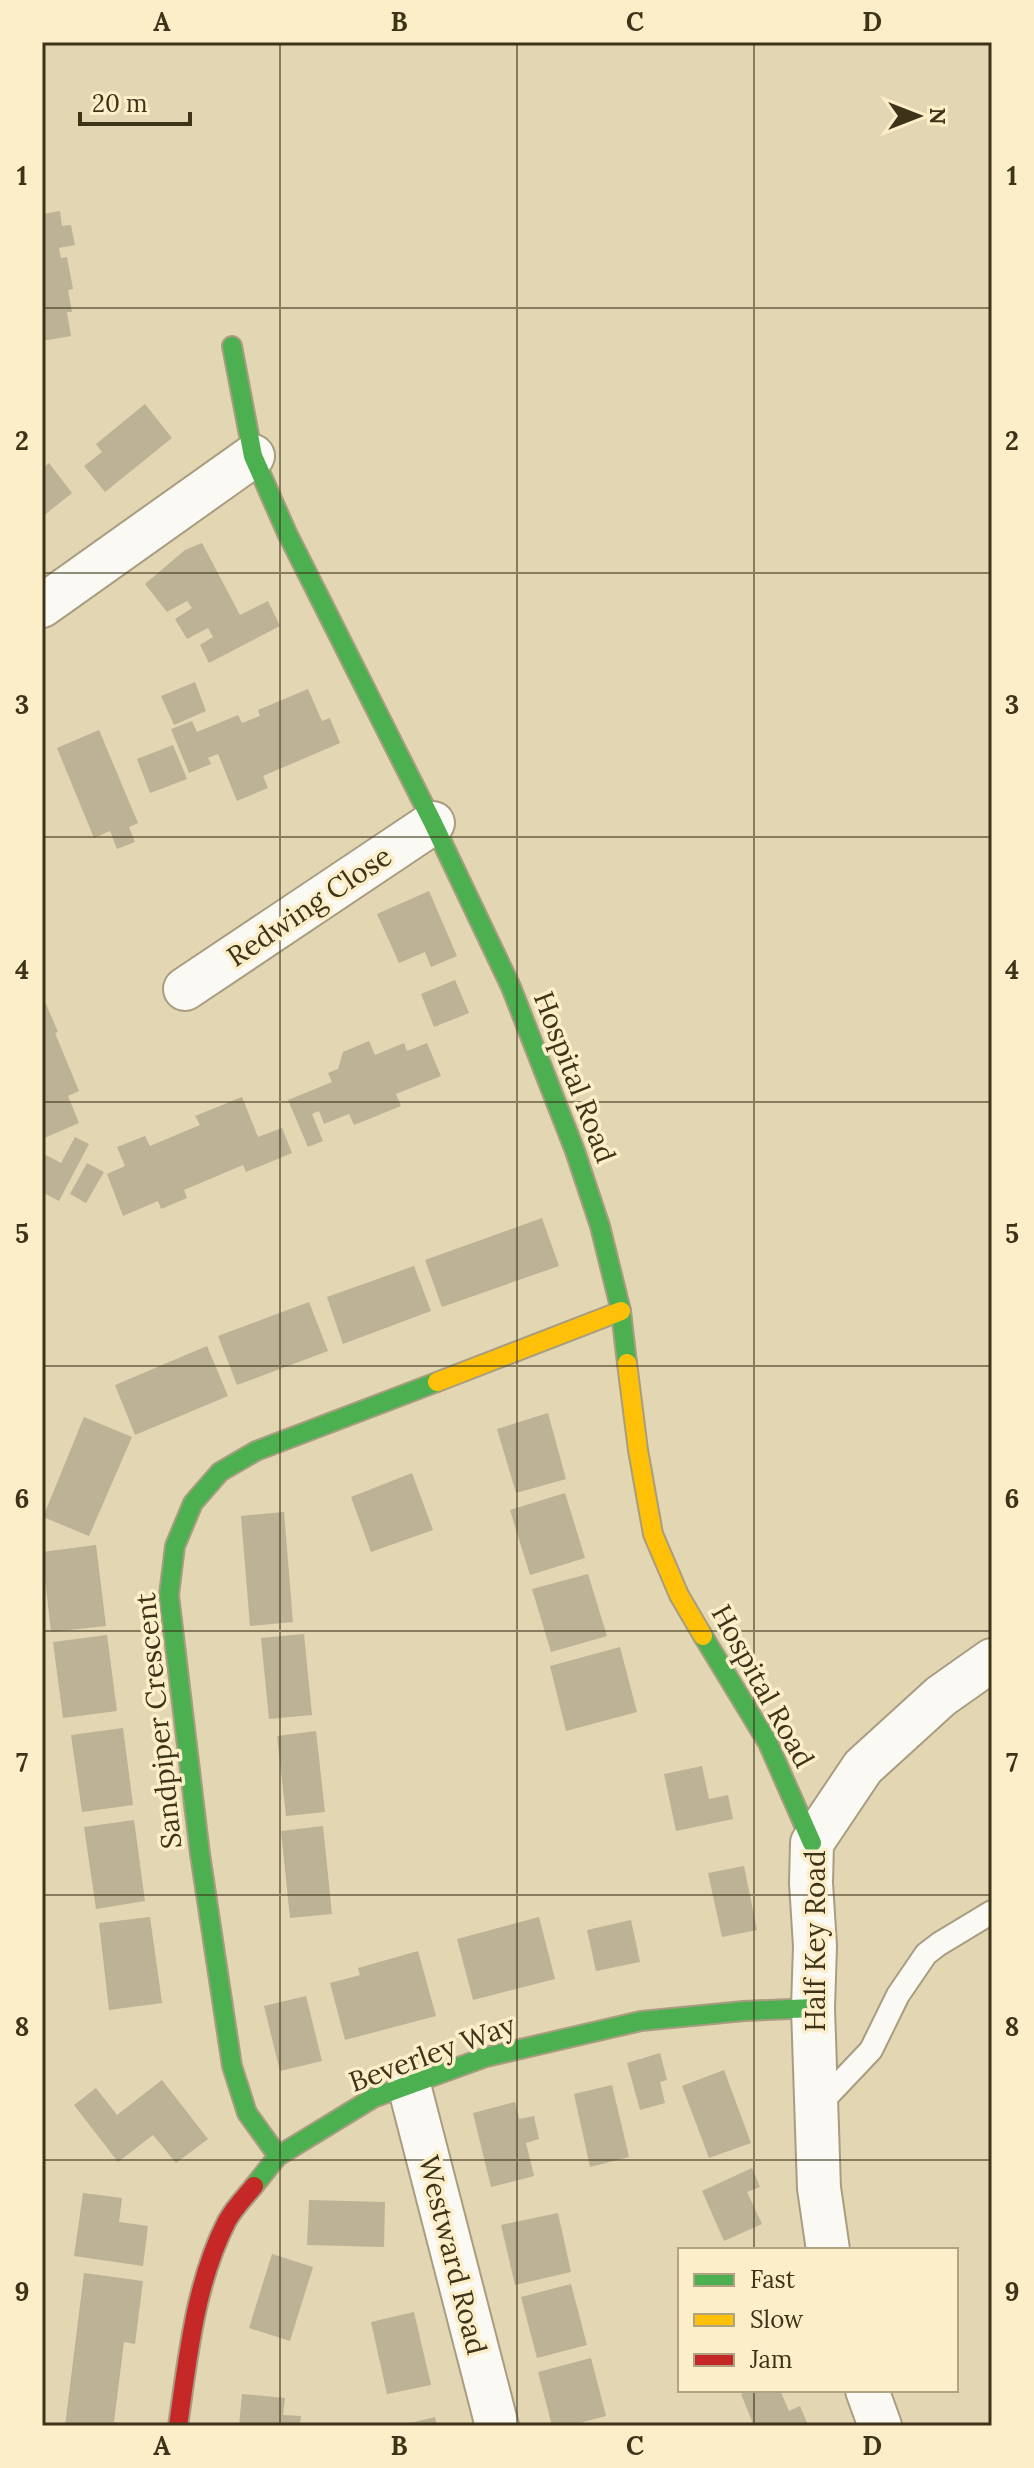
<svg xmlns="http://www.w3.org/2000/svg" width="1034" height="2468" font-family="Lora,serif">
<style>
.building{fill:#bcb295}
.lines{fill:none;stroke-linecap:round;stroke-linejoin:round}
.lane-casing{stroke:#a89d81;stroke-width:26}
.street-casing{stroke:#a89d81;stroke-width:46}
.fast-casing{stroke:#a89d81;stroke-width:22}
.slow-casing{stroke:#a89d81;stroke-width:22}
.jam-casing{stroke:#a89d81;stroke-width:22}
.lane{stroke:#fbf9f3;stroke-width:22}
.street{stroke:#fbf9f3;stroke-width:42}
.fast{stroke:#4caf50;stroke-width:18}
.slow{stroke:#ffc107;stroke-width:18}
.jam{stroke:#c62828;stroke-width:18}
.grid{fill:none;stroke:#3c3318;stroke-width:2;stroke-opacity:0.55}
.labels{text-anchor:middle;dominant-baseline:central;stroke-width:7;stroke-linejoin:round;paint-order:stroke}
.street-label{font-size:28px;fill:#3c3318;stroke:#fceec8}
.neatline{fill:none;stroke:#3c3318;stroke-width:3}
.grid-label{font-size:26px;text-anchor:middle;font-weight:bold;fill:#3c3318}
</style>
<rect width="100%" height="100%" fill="#e3d6b2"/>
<path class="building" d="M60,211L62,226L71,225L75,245L59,248L61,258L67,257L73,289L68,290L72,312H67L71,336L42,341V214Z
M145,404L172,438L105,492L84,466L102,452L96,444Z
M49,463L72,493L42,517V469Z
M202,543L240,615L268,601L280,626L209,663L200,645L213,637L208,628L187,639L175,619L192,608L187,601L167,612L145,584L185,550Z
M195,682L206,711L174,725L161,696Z
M308,689L322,721L330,718L340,743L263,776L268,788L237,801L218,754L208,758L211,764L189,773L171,729L192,721L197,732L238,715L242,723L260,716L258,710Z
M99,730L138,823L129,827L135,842L117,849L110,831L94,838L57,748Z
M173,745L187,779L150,793L137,759Z
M429,891L457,956L431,967L425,952L399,963L377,914Z
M455,980L469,1013L434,1027L421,994Z
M46,1004L58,1032L55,1033L79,1091L68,1096L79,1123L42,1139V1006Z
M369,1041L375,1055L404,1043L407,1051L427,1043L441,1076L396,1094L401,1106L354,1125L349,1114L324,1124L319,1111L312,1114L323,1141L308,1147L288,1100L332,1082L328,1073L338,1069L343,1052Z
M242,1097L258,1137L282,1128L292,1153L246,1172L243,1165L184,1190L187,1198L161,1209L158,1201L123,1216L107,1174L125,1166L117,1147L145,1136L150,1146L200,1125L195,1116Z
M75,1137L89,1144L59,1201L42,1192V1162L46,1155L61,1163Z
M87,1163L104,1172L86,1203L70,1194Z
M542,1218L559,1266L442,1307L425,1260Z
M414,1266L431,1311L343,1344L327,1297Z
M309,1302L328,1351L237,1385L218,1336Z
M207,1346L228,1396L135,1435L115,1385Z
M548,1413L566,1479L516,1493L497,1429Z
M84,1417L132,1437L89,1536L43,1517Z
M412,1473L433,1530L371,1552L351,1497Z
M565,1493L585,1558L530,1575L510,1510Z
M284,1512L293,1622L250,1626L241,1516Z
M96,1545L106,1626L51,1632L42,1552Z
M588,1574L607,1636L551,1652L532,1589Z
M304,1634L312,1715L269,1719L261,1638Z
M107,1635L117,1711L63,1718L53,1642Z
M620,1647L637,1712L566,1731L550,1666Z
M123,1728L133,1805L82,1812L71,1735Z
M316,1731L325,1812L286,1816L277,1736Z
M702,1766L709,1799L728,1795L733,1819L676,1831L664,1774Z
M134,1820L145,1901L96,1909L84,1827Z
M323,1826L332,1914L290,1918L281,1831Z
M744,1866L757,1930L722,1937L708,1873Z
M150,1917L162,2003L109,2010L99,1923Z
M539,1917L555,1979L473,2000L457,1939Z
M631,1920L640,1962L596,1971L587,1930Z
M418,1951L436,2016L345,2040L330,1983L360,1975L358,1968Z
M306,1996L322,2061L280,2071L264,2006Z
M660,2053L667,2080L660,2082L665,2103L640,2110L627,2063Z
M724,2070L751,2143L709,2158L682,2086Z
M162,2080L208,2139L176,2163L153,2135L118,2162L74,2105L96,2088L117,2115Z
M612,2085L629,2157L590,2167L574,2094Z
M515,2102L519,2119L534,2116L539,2139L526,2143L534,2176L491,2187L473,2113Z
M752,2168L760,2187L747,2192L762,2224L724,2241L702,2191Z
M83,2193L122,2198L119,2222L148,2226L143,2266L74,2256Z
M309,2200L385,2202L384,2247L307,2245Z
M558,2213L571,2272L515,2285L501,2225Z
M272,2254L313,2267L290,2341L249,2328Z
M84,2273L143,2281L135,2344L124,2342L114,2422L127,2424V2426H65Z
M571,2284L587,2345L537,2358L521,2297Z
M414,2312L431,2385L387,2394L371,2322Z
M591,2358L606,2416L568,2426H552L538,2372Z
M750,2390H780L789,2411L800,2406L808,2425L754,2426L741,2394Z
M242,2394L285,2398L283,2415L301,2416L300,2426H239Z
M435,2417L437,2426H402V2425Z"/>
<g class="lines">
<g class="lane-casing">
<path id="lane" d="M817,2107L871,2050L898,1995L926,1954L939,1944L992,1912"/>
</g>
<g class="street-casing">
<path id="street" d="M42,606L253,456
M185,989L433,823
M409,2085L497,2426
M828,2250L819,2188L813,2008L815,1946L811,1883L812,1843L863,1767L941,1696L992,1660
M867,2390L880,2426"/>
</g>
<g class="fast-casing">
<path id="fast" d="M232,346L253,456L287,533L433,823L511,987L575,1151L600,1226L621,1311L627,1363
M703,1636L768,1743L812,1843
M278,2156L247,2113L232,2066L200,1854L169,1595L175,1546L193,1503L220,1472L256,1451L437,1382
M254,2186L278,2156L373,2098L486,2057L641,2021L744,2011L813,2008"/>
</g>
<g class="slow-casing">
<path id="slow" d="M627,1363L638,1450L653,1534L679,1595L703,1636
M437,1382L621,1311"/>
</g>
<g class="jam-casing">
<path id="jam" d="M178,2426C188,2357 195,2283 227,2221C234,2208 245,2197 254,2186"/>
</g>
<use href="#lane" class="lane"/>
<use href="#street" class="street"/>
<use href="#fast" class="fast"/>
<use href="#slow" class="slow"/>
<use href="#jam" class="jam"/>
</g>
<path class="grid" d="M280,42V2426M517,42V2426M754,42V2250M42,308H992M42,573H992M42,837H992M42,1102H992M42,1366H992M42,1631H992M42,1895H992M42,2160H992M754,2390V2426"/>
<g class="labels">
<g class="street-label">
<text transform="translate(309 906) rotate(-34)">Redwing Close</text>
<text transform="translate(575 1077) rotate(69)">Hospital Road</text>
<text transform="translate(763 1686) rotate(61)">Hospital Road</text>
<text transform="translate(158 1721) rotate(-96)">Sandpiper Crescent</text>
<text transform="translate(815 1941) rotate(-90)">Half Key Road</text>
<text transform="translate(432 2053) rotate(-20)">Beverley Way</text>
<text transform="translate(453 2255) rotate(76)">Westward Road</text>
</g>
</g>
<rect width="1034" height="2468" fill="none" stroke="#fceec8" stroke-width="88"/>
<rect x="678" y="2248" width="280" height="144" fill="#fceec8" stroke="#afa382" stroke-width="2"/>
<rect x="694" y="2274" width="40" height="12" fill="#4caf50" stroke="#afa382" stroke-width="2"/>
<text x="750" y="2288" font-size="24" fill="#3c3318">Fast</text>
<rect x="694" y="2314" width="40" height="12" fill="#ffc107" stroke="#afa382" stroke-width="2"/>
<text x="750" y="2328" font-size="24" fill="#3c3318">Slow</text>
<rect x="694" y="2354" width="40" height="12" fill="#c62828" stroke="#afa382" stroke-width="2"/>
<text x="750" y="2368" font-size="24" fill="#3c3318">Jam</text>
<g transform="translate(918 116) rotate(90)" stroke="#fceec8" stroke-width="6" paint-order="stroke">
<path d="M0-6L14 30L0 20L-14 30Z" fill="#3c3318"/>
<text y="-12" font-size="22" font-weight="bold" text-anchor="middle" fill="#3c3318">N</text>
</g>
<path d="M80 112v12h110v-12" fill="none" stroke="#3c3318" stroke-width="4"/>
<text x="92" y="112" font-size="24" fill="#3c3318" stroke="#fceec8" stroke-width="6" paint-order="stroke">20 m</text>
<rect x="44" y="44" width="946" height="2380" class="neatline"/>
<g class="grid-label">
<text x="162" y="31">A</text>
<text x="399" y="31">B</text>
<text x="635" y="31">C</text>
<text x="872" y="31">D</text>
<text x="22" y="185">1</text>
<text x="1012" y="185">1</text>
<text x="22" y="450">2</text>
<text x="1012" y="450">2</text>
<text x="22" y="714">3</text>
<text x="1012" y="714">3</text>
<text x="22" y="979">4</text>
<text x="1012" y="979">4</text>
<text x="22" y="1243">5</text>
<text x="1012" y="1243">5</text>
<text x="22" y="1508">6</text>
<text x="1012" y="1508">6</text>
<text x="22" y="1772">7</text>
<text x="1012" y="1772">7</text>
<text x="22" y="2036">8</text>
<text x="1012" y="2036">8</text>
<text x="22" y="2301">9</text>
<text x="1012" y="2301">9</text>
<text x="162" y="2455">A</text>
<text x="399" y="2455">B</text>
<text x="635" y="2455">C</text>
<text x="872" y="2455">D</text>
</g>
</svg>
